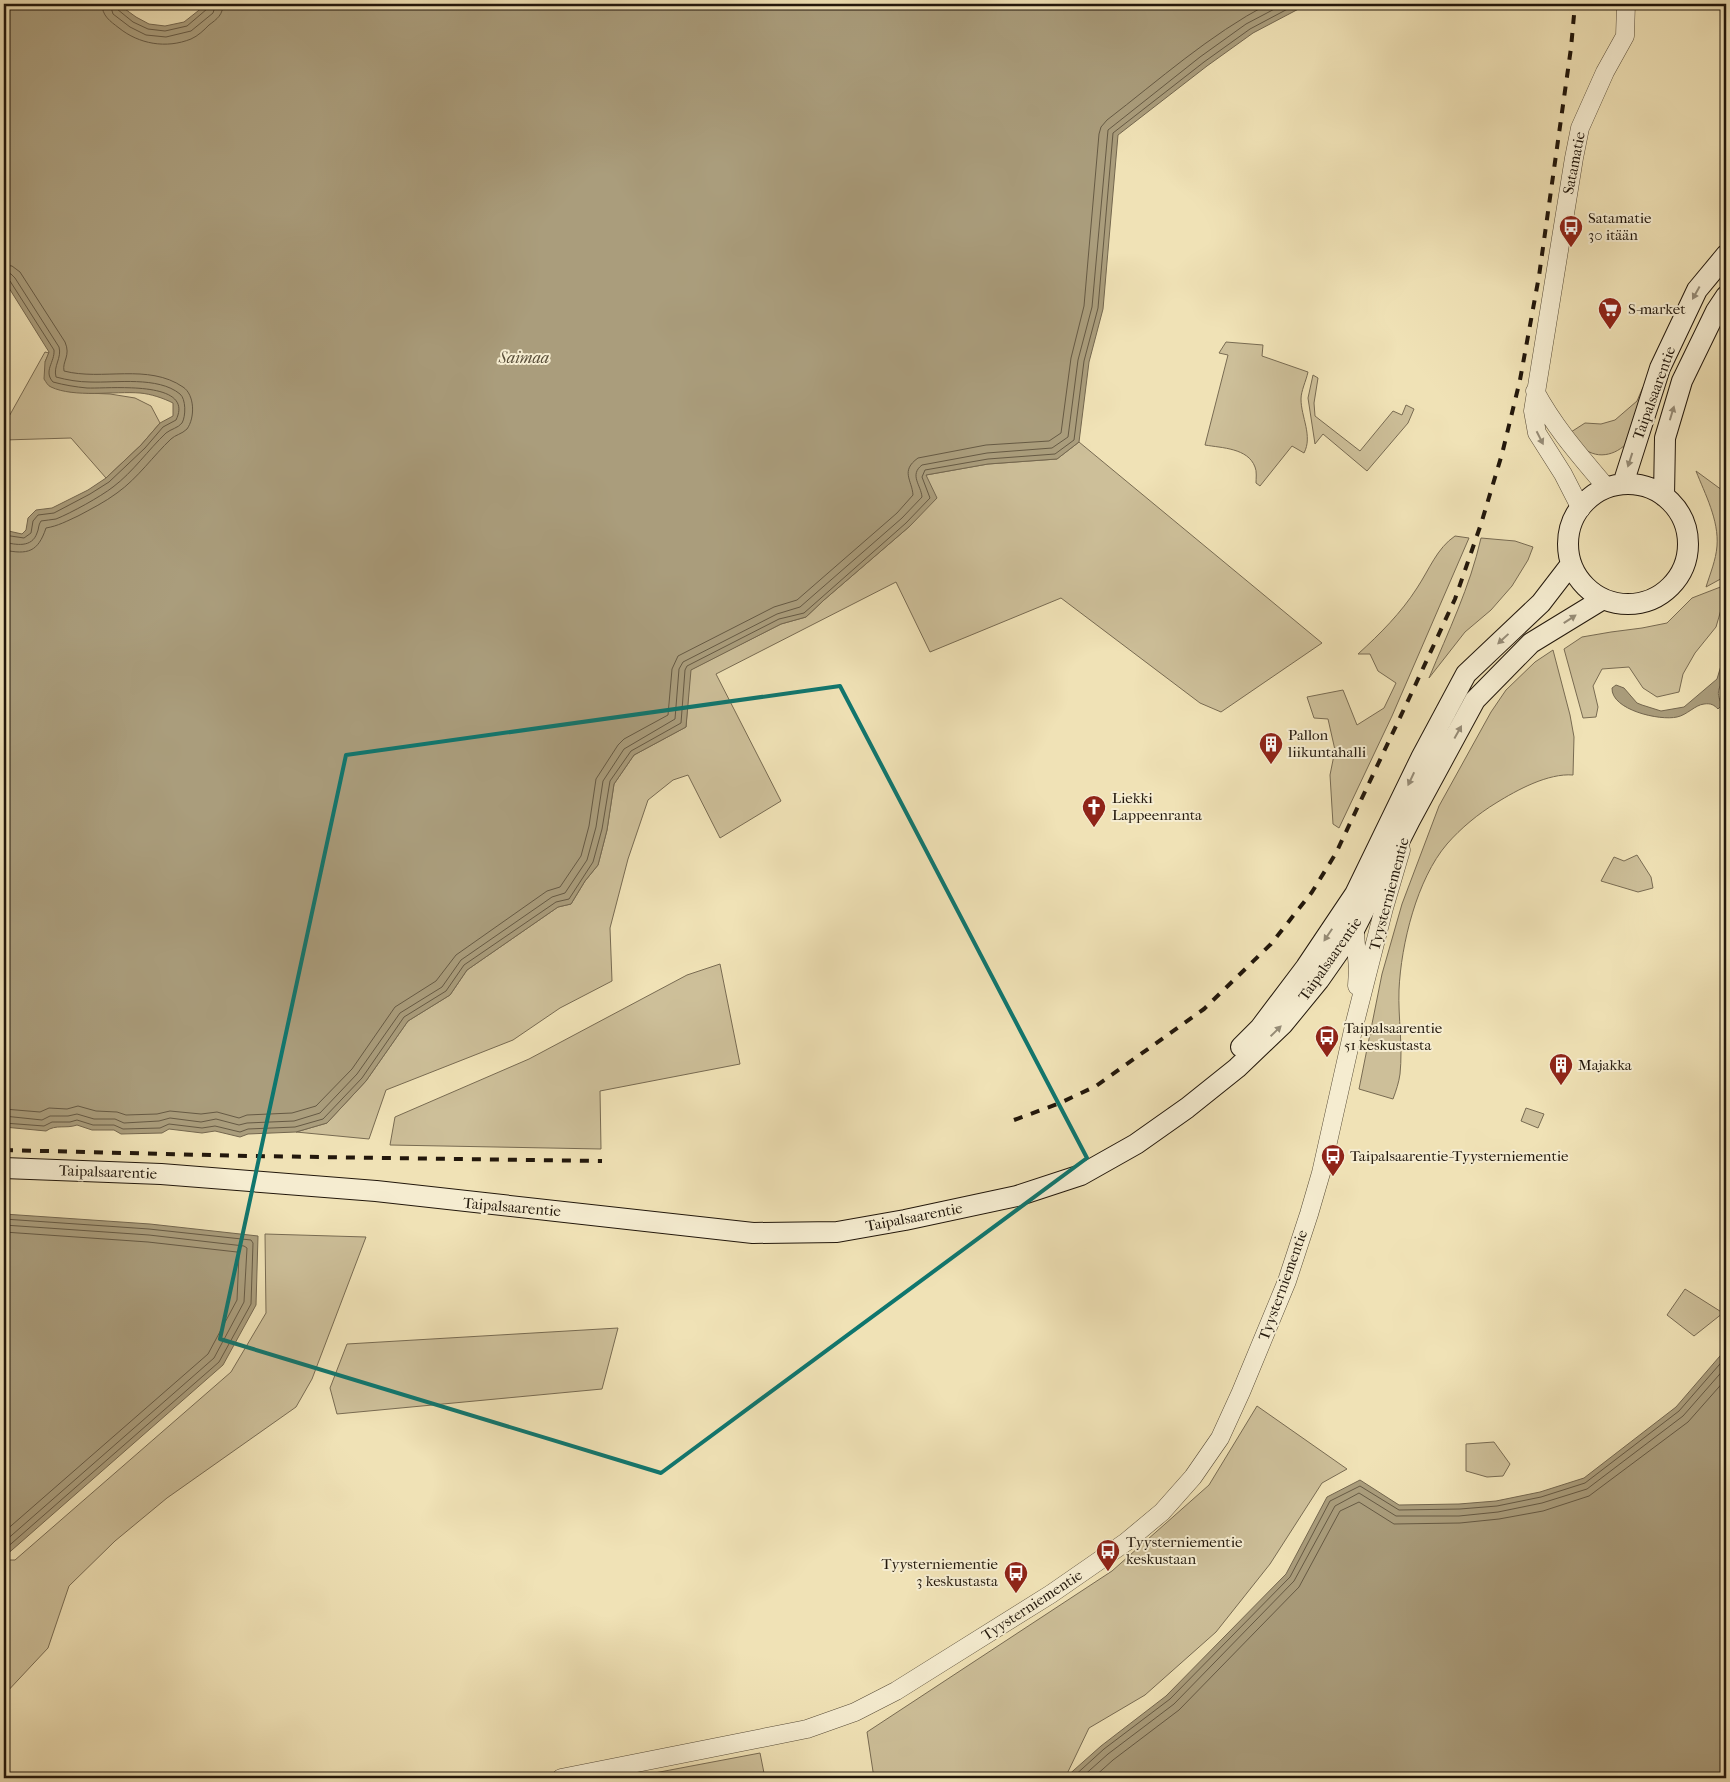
<svg xmlns="http://www.w3.org/2000/svg" width="1730" height="1782" font-family="'IM FELL French Canon',serif">
<style>
.green{fill:#cdbf99;stroke:#786b52}
.water{fill:#aa9d7c;stroke:#74674f}
.lines{fill:none;stroke-linecap:round;stroke-linejoin:round}
.shore{stroke:#665a44;stroke-width:1}
.tertiary-casing{stroke:#564a36;stroke-width:19}
.secondary-casing{stroke:#22170b;stroke-width:22}
.tertiary{stroke:#f5ecd0;stroke-width:18}
.secondary{stroke:#f5ecd0;stroke-width:20}
.rail{stroke:#22170b;stroke-width:4;stroke-dasharray:9 9;stroke-linecap:butt}
.oneway{fill:#968c77}
.marked{fill:none;stroke:#0f766e;stroke-width:4;stroke-linejoin:round}
.labels{text-anchor:middle;dominant-baseline:central;stroke-width:4;stroke-linejoin:round;paint-order:stroke}
.street-label{font-size:15px;fill:#22170b;stroke:#f5ecd0}
.poi-label{font-size:15px;fill:#22170b;stroke:#f5ecd0;text-anchor:start}
.water-label{font-size:16px;font-style:italic;fill:#584d38;stroke:#f5ecd0}
</style>
<rect width="100%" height="100%" fill="#f0e2b6"/>
<filter id="stains"><feTurbulence type="fractalNoise" baseFrequency=".004" numOctaves="4"/><feColorMatrix values="0 0 0 0 .2 0 0 0 0 .09 0 0 0 0 .02 0 0 0 .5 -.17"/></filter>
<radialGradient id="worn" r=".72"><stop offset=".6" stop-color="#630" stop-opacity="0"/><stop offset="1" stop-color="#630" stop-opacity=".3"/></radialGradient>
<path class="green" d="M1226,342L1263,345L1262,356L1308,372C1306,381 1301,391 1301,399C1301,417 1313,436 1304,453L1292,446L1260,486L1256,483C1256,479 1257,471 1255,467C1248,448 1222,448 1205,445L1228,355L1219,353Z
M45,352L49,353L45,362L87,393L110,394L135,398L151,406L160,423L141,445L106,478L71,438L4,440V421L7,420Z
M1313,375L1318,378L1314,403L1315,416L1360,451L1393,411L1402,415L1406,405L1414,409L1408,423L1367,471L1323,434L1315,444L1308,398Z
M1643,387H1647C1643,400 1639,424 1632,436C1623,452 1602,461 1586,450C1580,446 1575,437 1571,432L1585,423L1601,424L1615,420L1637,401Z
M1079,442L1322,643L1221,712L1200,703L1061,598L930,652L896,582L716,674L781,801L720,838L688,775L673,780L648,800L628,859L610,928L612,981L560,1008L513,1040L386,1090L369,1139L296,1132L327,1123L366,1081L408,1021L450,995L467,970L558,907L571,904L585,881L598,865L607,830L614,784L634,755L686,727L690,670L781,624L806,617L824,600L910,526L926,475L988,464L1057,459Z
M1696,471L1726,493V576L1706,587C1710,574 1716,560 1717,546C1719,520 1705,494 1696,471Z
M1455,536L1469,538L1392,716L1339,828L1333,824L1330,775L1335,750L1328,719L1314,718L1307,697L1343,690L1357,725L1384,708L1396,683L1378,671L1370,654H1358C1380,634 1401,613 1417,588C1429,570 1437,548 1455,536Z
M1481,538L1515,541L1533,547L1528,560L1512,586L1491,610L1465,632L1429,678C1448,632 1470,587 1481,538Z
M1723,586L1725,596L1716,627L1695,653L1683,674L1679,692L1657,697L1643,688L1629,667L1602,669L1593,686L1598,707L1596,717L1583,718L1564,649L1582,637L1611,632L1642,628L1667,623L1692,598Z
M1553,650L1570,715L1574,737L1573,775C1548,773 1517,790 1496,803C1478,814 1461,828 1447,844C1417,879 1401,944 1399,990C1398,1018 1403,1046 1400,1074C1399,1082 1396,1091 1393,1099L1359,1089L1382,974L1402,904L1439,806L1491,712L1506,690L1535,662Z
M1637,855L1651,877L1653,888L1638,892L1601,881L1614,857L1624,861Z
M720,964L740,1064L600,1091L601,1149L390,1145L395,1117L529,1059L687,975Z
M1526,1108L1544,1114L1538,1128L1521,1121Z
M265,1234L366,1237L312,1379L296,1407L167,1498L115,1541L69,1586L48,1648L4,1695V1560H15L231,1372L266,1313Z
M1685,1289L1723,1313L1694,1336L1667,1315Z
M618,1328L602,1389L337,1414L330,1388L347,1344Z
M1257,1406L1347,1469L1322,1483L1270,1564L1216,1632L1145,1695L1089,1728L1065,1778H874L867,1732L1112,1571L1209,1485Z
M1494,1442L1510,1464L1503,1476L1487,1477L1466,1471V1444Z
M760,1753L765,1778H628Z"/>
<path class="water" d="M4,4H118L136,17L149,24L165,26L184,22L203,7L209,4H1308L1253,33L1207,66L1118,135L1103,309L1089,362L1079,442L1057,459L988,464L926,475L937,498L910,526L824,600L806,617L781,624L691,670L686,727L634,755L614,784L607,830L598,865L585,881L571,904L558,907L467,970L450,995L408,1021L366,1081L327,1123L296,1132L248,1134L240,1137L215,1131L202,1133L169,1129L162,1133L121,1134L114,1130H92L77,1125C66,1129 56,1124 46,1131L4,1127V530L22,534L26,530L28,518L36,510L52,508L88,490L106,478L141,445L160,423L173,416V403C163,398 151,394 140,393C115,391 74,398 51,387C48,386 46,382 44,379L45,362L49,352L4,280Z
M1726,649C1726,657 1728,667 1726,674C1721,688 1714,689 1722,705L1718,709C1714,705 1711,703 1704,704C1695,705 1687,715 1677,717C1660,721 1611,710 1612,688L1616,685L1624,688L1637,703L1642,705L1661,711L1684,707L1717,679Z
M4,1214L150,1224L258,1236L256,1305L223,1365L4,1557Z
M1726,1349V1778H1065L1101,1746L1166,1696L1286,1574L1327,1497L1360,1480L1399,1505L1459,1504L1496,1501L1540,1492L1584,1478L1676,1407Z"/>
<g class="lines">
<path class="shore" d="M102,4C102,16 110,21 119,28C139,44 166,49 191,39C198,36 204,30 209,25C217,19 223,15 223,4
M110,4L113,14L130,27L146,35L166,37L191,31L213,13L216,4
M116,4L117,9L133,22L148,29L165,31L187,26L207,9L209,4
M4,265L12,266L20,272L65,342C71,356 62,361 64,371C102,381 148,363 183,387C195,395 195,418 187,429C182,434 175,435 171,439C153,456 138,478 117,493C105,502 91,509 78,516C67,521 58,526 46,528C38,552 28,555 4,550
M4,272L11,274L15,278L59,347C62,358 53,366 56,377C67,380 79,382 90,382C116,383 158,376 180,394C186,399 186,416 182,423C178,428 171,429 166,433C148,450 133,472 113,487C100,497 71,513 56,519C51,520 46,520 41,521C38,525 39,529 37,533C32,548 16,545 4,542
M4,279L10,281L54,350C55,362 43,371 53,382C64,385 76,387 87,388C107,389 196,379 176,420L163,427L145,448L109,482L90,494L54,513L38,515L33,521L31,533L24,538L4,535
M4,1109L40,1112L49,1108L67,1109L78,1106L96,1111L117,1112L126,1115L157,1114L170,1111L201,1114L217,1112L239,1118L247,1115L292,1113L316,1106L352,1069L395,1007L436,981L456,955L547,891L560,887L581,856L589,826L596,779L618,745L624,739L668,715L672,669L678,656L774,607L797,600L897,513L913,495C912,480 900,471 918,458L986,445L1049,441L1061,433L1071,358L1084,306L1099,134L1101,127L1107,120C1159,80 1209,35 1268,4
M4,1116L42,1120L50,1116H68L77,1114L94,1119H115L124,1123L159,1121L170,1118L201,1122L216,1119L239,1125L247,1123L294,1121L320,1113L357,1074L400,1013L442,987L461,960L552,897L565,893L587,860L596,827L603,781L624,749L675,719L679,669L683,662L777,614L800,607L902,518L922,497C921,485 909,475 922,465L987,453L1052,448L1068,437L1078,360L1092,307L1108,130L1200,57L1246,24L1284,4
M4,1123L44,1126L52,1122H70L77,1120L93,1125H114L123,1129L160,1128L169,1124L202,1128L215,1126L240,1132L248,1129L295,1127L323,1119L362,1078L404,1017L446,991L464,965L556,902L569,899L593,862L602,829L610,781L631,751L681,723L685,670L687,666L779,619L804,613L906,523L930,498L922,477L925,470L988,459L1055,454L1074,440L1084,361L1098,308L1113,133L1204,62L1250,29L1297,4
M4,1219L149,1229L251,1240L253,1243L251,1304L219,1362L4,1550
M4,1225L149,1235L244,1246L247,1248L244,1302L214,1358L4,1542
M4,1232L148,1242L237,1252L239,1255L237,1300L208,1354L4,1532
M1072,1778L1104,1749L1170,1699L1290,1577L1330,1501L1360,1486L1399,1510L1460,1509L1497,1506L1541,1497L1585,1483L1679,1411L1726,1357
M1081,1778L1108,1754L1174,1704L1294,1581L1335,1506L1359,1493L1396,1516H1459L1498,1512L1542,1503L1587,1489L1683,1416L1726,1367
M1093,1778L1113,1760L1179,1710L1299,1587L1340,1511L1359,1502L1394,1524L1460,1523L1499,1519L1543,1511L1589,1496L1688,1422L1726,1379"/>
<g class="tertiary-casing">
<path id="tertiary" d="M1535,391C1555,428 1580,456 1607,488
M1581,509L1563,474L1537,433L1533,411L1574,158L1580,128L1605,72L1625,36L1626,4
M1354,922L1358,969L1357,986
M561,1778L807,1729L855,1712L896,1691L1051,1594L1126,1542L1162,1512L1193,1477L1220,1438L1241,1392L1287,1281L1309,1214L1321,1173L1354,1026L1384,908L1401,850"/>
</g>
<g class="secondary-casing">
<path id="secondary" d="M1623,484L1660,368L1697,290L1726,255
M1568 544a60 60 0 1 1 120 0a60 60 0 1 1-120 0Z
M1664,496L1665,438L1682,381L1716,311L1726,296
M1241,1047L1260,1028L1306,967L1355,894L1421,758L1466,674L1541,603L1571,564
M4,1168L161,1174L376,1191L753,1233L837,1232L905,1220L1017,1196L1081,1175L1136,1144L1187,1108L1237,1068L1283,1024L1319,980L1354,930L1410,820L1475,700L1531,643L1603,599"/>
</g>
<use href="#tertiary" class="tertiary"/>
<use href="#secondary" class="secondary"/>
<path class="rail" d="M1014,1120L1060,1103L1096,1086L1204,1009L1271,944L1312,892L1336,853L1413,690L1455,599L1481,524L1502,454L1520,380L1539,276L1571,48L1575,4
M4,1150L248,1156L602,1161"/>
</g>
<defs><path id="oneway-solid" d="M-6-.8H1V-3.2L6.5 0L1 3.2V.8H-6Z" transform="scale(1.25)"/></defs>
<g class="oneway">
<use href="#oneway-solid" transform="translate(1696 293) rotate(119)"/>
<use href="#oneway-solid" transform="translate(1672 413) rotate(-73)"/>
<use href="#oneway-solid" transform="translate(1540 438) rotate(63)"/>
<use href="#oneway-solid" transform="translate(1630 460) rotate(108)"/>
<use href="#oneway-solid" transform="translate(1570 619) rotate(-33)"/>
<use href="#oneway-solid" transform="translate(1503 639) rotate(137)"/>
<use href="#oneway-solid" transform="translate(1458 732) rotate(-61)"/>
<use href="#oneway-solid" transform="translate(1411 779) rotate(115)"/>
<use href="#oneway-solid" transform="translate(1328 935) rotate(124)"/>
<use href="#oneway-solid" transform="translate(1276 1031) rotate(-44)"/>
</g>
<path class="marked" d="M840,686L1087,1158L661,1473L220,1339L346,755Z"/>
<defs>
<g id="bus-pin" transform="scale(1.25)"><path d="M0 17L-7.5 6A9.5 9.5 0 1 1 7.5 6Z" fill="#8f2418" stroke="#f5ecd0"/><path d="M-5-6H5V4H4V6H2V4H-2V6H-4V4H-5ZM-3.5-4V0h7V-4ZM-3.5 1.2v1.5H-2V1.2ZM2 1.2v1.5H3.5V1.2Z" fill="#fff"/></g>
<g id="supermarket-pin" transform="scale(1.25)"><path d="M0 17L-7.5 6A9.5 9.5 0 1 1 7.5 6Z" fill="#8f2418" stroke="#f5ecd0"/><path d="M-6-5.5h2.5l.6 2H6L4.5 2H-2.5L-4.4-4H-6ZM-1.5 3.2a1.3 1.3 0 1 0 .1 0ZM3 3.2a1.3 1.3 0 1 0 .1 0Z" fill="#fff"/></g>
<g id="building-pin" transform="scale(1.25)"><path d="M0 17L-7.5 6A9.5 9.5 0 1 1 7.5 6Z" fill="#8f2418" stroke="#f5ecd0"/><path d="M-4-6H4V6H1V3H-1V6H-4ZM-2.5-4.3h1.7v1.8h-1.7ZM.8-4.3h1.7v1.8H.8ZM-2.5-1h1.7V.8h-1.7ZM.8-1h1.7V.8H.8Z" fill="#fff"/></g>
<g id="church-pin" transform="scale(1.25)"><path d="M0 17L-7.5 6A9.5 9.5 0 1 1 7.5 6Z" fill="#8f2418" stroke="#f5ecd0"/><path d="M-1.2-6h2.4v3.5h3.3v2.4h-3.3V6h-2.4V-.1h-3.3v-2.4h3.3Z" fill="#fff"/></g>
</defs>
<g fill-rule="evenodd">
<use href="#bus-pin" x="1571" y="227"/>
<use href="#supermarket-pin" x="1610" y="309"/>
<use href="#building-pin" x="1271" y="744"/>
<use href="#church-pin" x="1094" y="807"/>
<use href="#bus-pin" x="1327" y="1037"/>
<use href="#building-pin" x="1561" y="1065"/>
<use href="#bus-pin" x="1333" y="1156"/>
<use href="#bus-pin" x="1108" y="1551"/>
<use href="#bus-pin" x="1016" y="1573"/>
</g>
<g class="labels">
<g class="street-label">
<text transform="translate(1574 163) rotate(-79)">Satamatie</text>
<text transform="translate(1654 393) rotate(-70)">Taipalsaarentie</text>
<text transform="translate(1389 894) rotate(-75)">Tyysterniementie</text>
<text transform="translate(1330 959) rotate(-55)">Taipalsaarentie</text>
<text transform="translate(108 1172) rotate(2)">Taipalsaarentie</text>
<text transform="translate(512 1207) rotate(5)">Taipalsaarentie</text>
<text transform="translate(914 1217) rotate(-11)">Taipalsaarentie</text>
<text transform="translate(1283 1285) rotate(-70)">Tyysterniementie</text>
<text transform="translate(1032 1605) rotate(-33)">Tyysterniementie</text>
</g>
<g class="poi-label">
<text x="1588" y="218">Satamatie<tspan x="1588" dy="17">30 itään</tspan></text>
<text x="1628" y="309">S-market</text>
<text x="1288" y="735">Pallon<tspan x="1288" dy="17">liikuntahalli</tspan></text>
<text x="1112" y="798">Liekki<tspan x="1112" dy="17">Lappeenranta</tspan></text>
<text x="1344" y="1028">Taipalsaarentie<tspan x="1344" dy="17">51 keskustasta</tspan></text>
<text x="1578" y="1065">Majakka</text>
<text x="1350" y="1156">Taipalsaarentie-Tyysterniementie</text>
<text x="1126" y="1542">Tyysterniementie<tspan x="1126" dy="17">keskustaan</tspan></text>
<text x="998" y="1564" text-anchor="end">Tyysterniementie<tspan x="998" dy="17">3 keskustasta</tspan></text>
</g>
<g class="water-label">
<text x="524" y="357">Saimaa</text>
</g>
</g>
<rect width="1730" height="1782" fill="none" stroke="#f0e2b6" stroke-width="20"/>
<rect x="5" y="5" width="1720" height="1772" fill="none" stroke="#22170b" stroke-width="2.5"/>
<rect x="10" y="10" width="1710" height="1762" fill="none" stroke="#22170b"/>
<rect width="100%" height="100%" filter="url(#stains)"/>
<rect width="100%" height="100%" fill="url(#worn)"/>
</svg>
